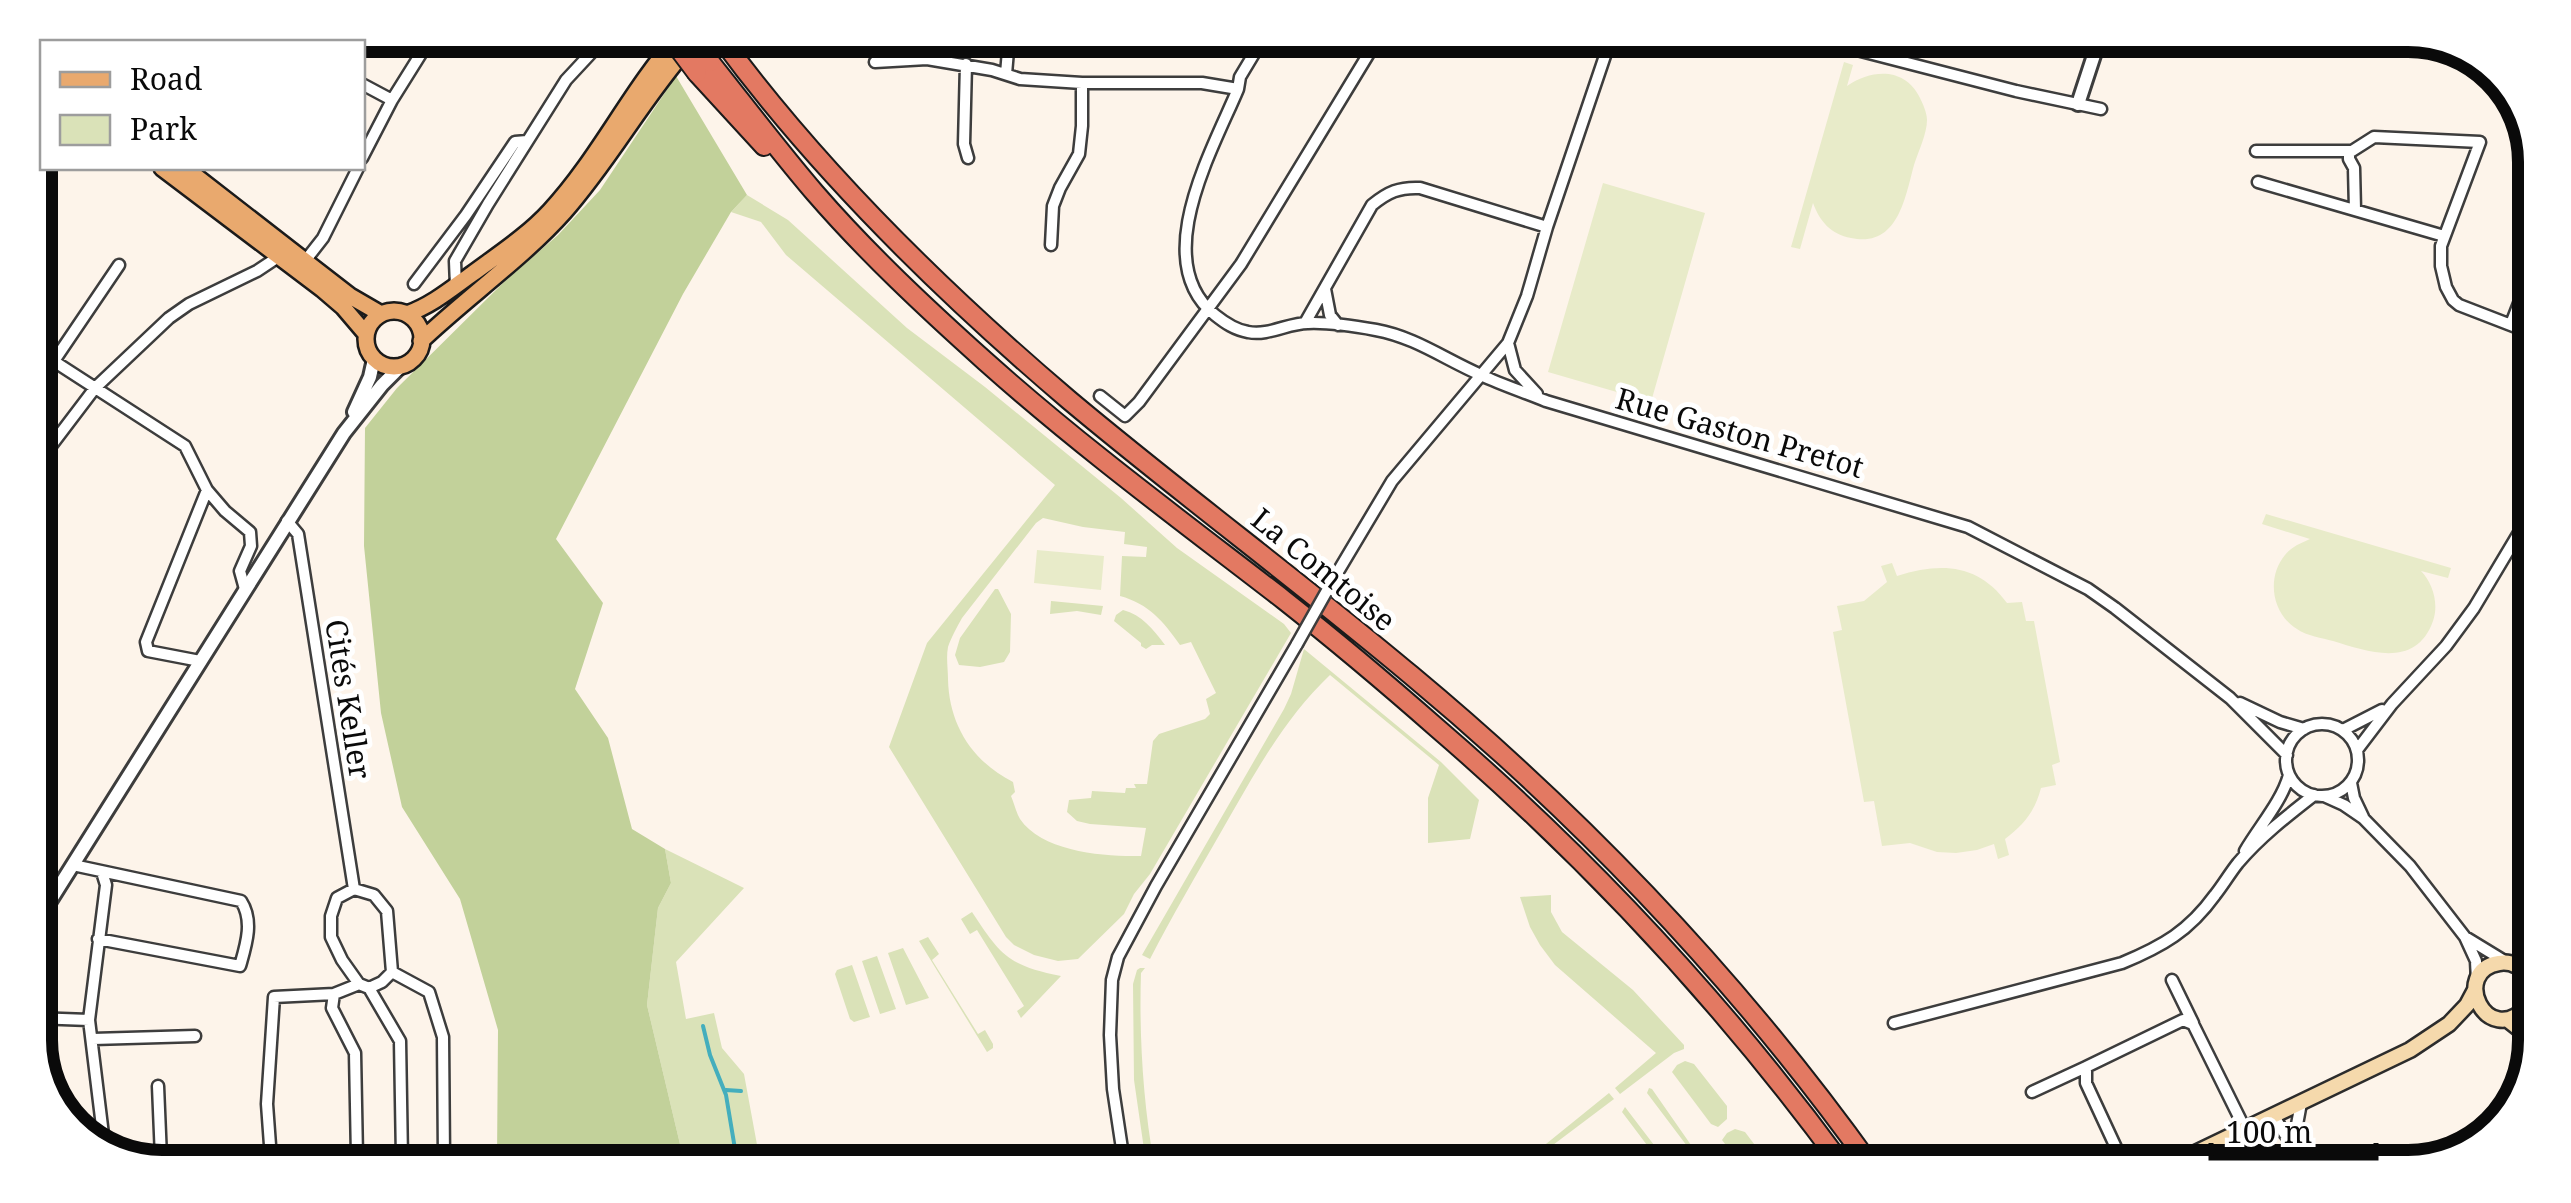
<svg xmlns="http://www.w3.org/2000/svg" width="2571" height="1203" font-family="'Noto Serif',serif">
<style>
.green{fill:#dae2b8;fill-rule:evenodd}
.forest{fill:#c2d19a}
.pitch{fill:#e8ebc9}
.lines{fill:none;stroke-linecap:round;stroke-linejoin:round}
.stream{stroke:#44aebd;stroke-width:4}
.minor-casing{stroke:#3d3d3d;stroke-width:15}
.tertiary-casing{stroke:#3d3d3d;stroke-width:18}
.secondary-casing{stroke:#2c2c2c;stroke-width:19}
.primary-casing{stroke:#1b1b1b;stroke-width:20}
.motorway-casing{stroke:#1b1b1b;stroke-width:22}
.minor{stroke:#fff;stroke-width:10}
.tertiary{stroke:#fff;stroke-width:12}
.secondary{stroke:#f5d9ac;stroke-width:14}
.primary{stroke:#e9a96e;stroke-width:15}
.motorway{stroke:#e37962;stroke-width:18}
.minor-bridge-casing{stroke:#3d3d3d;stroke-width:15;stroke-linecap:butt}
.motorway-bridge-casing{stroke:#1b1b1b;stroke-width:22;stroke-linecap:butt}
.minor-bridge{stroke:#fff;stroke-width:10}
.motorway-bridge{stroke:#e37962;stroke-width:18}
.labels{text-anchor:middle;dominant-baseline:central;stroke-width:10;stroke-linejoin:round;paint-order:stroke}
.street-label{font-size:30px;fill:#0a0a0a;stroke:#fff}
.rim{fill:none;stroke:#0a0a0a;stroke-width:12}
</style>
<rect width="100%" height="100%" fill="#fdf4ea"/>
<path class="green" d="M747,195L788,220L907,328L985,387L1121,498L1177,548L1284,624L1291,633L1150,874L1134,894L1124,914L1078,959L1058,961L1034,955L1014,945L1006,937L889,747L927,643L1055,485L786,255L761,222L731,212ZM1043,518L1083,527L1125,532L1124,544L1147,547L1146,557L1122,556L1120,596C1149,604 1163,621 1180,645L1191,642L1216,693L1206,699L1210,714L1205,719L1159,734L1153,741L1147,784H1134L1136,788H1126L1125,793L1092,791L1091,798L1069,800L1067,812L1077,821L1090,824L1146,828L1141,856C1106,857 1042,852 1020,819C1016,812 1014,803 1011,796L1015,792L1013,782C972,761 949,725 948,679C948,669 946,657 948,647C951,638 957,627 962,618L1036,523Z
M995,589H998L1011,614L1010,652L1004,662L980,667L959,665L955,655L960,638Z
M1051,601L1103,606L1101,615L1077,611L1050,614Z
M1123,610C1142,615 1153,629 1165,645H1152L1146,649L1141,646V643L1114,621L1116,615Z
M1304,649L1441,762L1479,800L1470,839L1428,843V798L1439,765L1330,675C1282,721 1254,775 1221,832C1197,874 1172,916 1150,959L1142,955L1284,709L1291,694Z
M665,849L744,888L676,962L686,1019L714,1013L722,1048L744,1074L760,1161H684L647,1005L658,908L671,883Z
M1551,895V912L1562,932L1633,990L1684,1045V1049L1674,1053L1620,1094L1615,1088L1656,1053L1555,965L1540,945L1530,927L1520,897Z
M972,912C1001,956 1008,965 1061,976L1021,1018L1017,1011L1024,1006L977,930L970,934L961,919Z
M928,937L939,954L932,960L978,1034L985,1030L993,1044V1048L987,1052L919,941Z
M903,948L929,998L906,1005L888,953Z
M877,956L896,1009L880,1014L862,961Z
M852,965L870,1017L854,1022L850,1019L835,974L837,970Z
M1140,968H1145L1141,973C1139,1035 1143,1102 1154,1163H1146L1134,1080L1133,984L1137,970Z
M1685,1061L1694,1064L1727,1106V1119L1718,1127L1711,1124L1672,1072L1677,1065Z
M1649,1088L1652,1089L1691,1145L1687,1146L1647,1093Z
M1609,1093L1614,1099L1549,1148L1561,1164H1552L1541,1148Z
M1625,1107L1667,1162L1665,1165H1662L1622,1112Z
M1735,1129L1745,1132L1770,1165H1741L1722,1140L1727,1133Z"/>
<path class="forest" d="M676,76L747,195L731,212L683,294L556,539L603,603L575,689L608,738L632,829L665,849L671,883L658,908L647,1005L684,1161L497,1160L498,1030L460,899L402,807L381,713L364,546L365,428L397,388L504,282L558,235L600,190Z"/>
<path class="pitch" d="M1844,62L1853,65L1847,86C1872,69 1905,67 1920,98C1923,104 1927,113 1927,120C1927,134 1918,152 1914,165C1905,198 1898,248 1851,238C1831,234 1820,222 1813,203L1800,249L1791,247Z
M1603,183L1705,213L1651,402L1548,372Z
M2266,514L2451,568L2448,578L2421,571C2433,583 2439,604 2433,621C2416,669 2369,652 2333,641C2322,638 2307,636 2297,629C2272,614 2266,578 2285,555C2291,547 2301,543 2310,539L2262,524Z
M1037,550L1104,556L1101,590L1034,583Z
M1892,563L1897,576C1942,562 1978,564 2007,603L2022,602L2026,621H2034L2060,762L2052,765L2056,785L2041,788C2035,811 2024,825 2005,839L2009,855L1998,859L1994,844L1977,850L1956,853L1937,852L1910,843L1882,846L1874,801L1864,802L1833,632L1842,630L1837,606L1864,601L1887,582L1881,566Z"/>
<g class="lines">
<path class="stream" d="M703,1026L710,1055L726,1095L737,1161
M726,1090L741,1091"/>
<g class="minor-casing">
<path id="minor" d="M1826,42L2016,91L2101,109
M1258,47L1240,77L1238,89C1213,149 1148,261 1215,315C1225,323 1235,330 1248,332C1269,336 1288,323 1308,323C1330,322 1354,326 1376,330C1415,337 1446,360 1481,375C1502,385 1524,392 1546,401L1968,527L2088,589L2115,608L2230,698L2287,755
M875,62L927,59L992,70L1020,79L1082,83H1202L1238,89
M966,64L964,144L968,158
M1006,74L1009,39
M362,84L392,100
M2256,151H2352L2374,137L2480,142L2441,246V266L2446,287L2453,300L2459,305L2534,334
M2349,152V159L2354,168L2355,210
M362,158L392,100L432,36
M2258,182L2444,236
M1051,245L1053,206L1060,188L1079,154L1082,126V83
M305,261L323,238L358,168
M414,284L466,215L515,142L527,141
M456,286L455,261L488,204L566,80L606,37
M1325,289L1330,315L1338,325
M1305,323L1372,205C1388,192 1399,187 1420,188L1547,227
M2511,324L2535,262
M1508,343L1515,370L1537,394
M35,349L185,446L207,490L225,511L250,532L251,546L240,571L245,589
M54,361L119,265
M1100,396L1125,416L1139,402L1241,264L1377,40
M35,467L95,388L169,318L189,304L257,271L278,257
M287,521L298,534L354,889L337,898L331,916V937L342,960L359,984L369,988L400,1041L402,1159
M1333,580L1392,481L1508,343L1527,296L1547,227L1610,41
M200,661L148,651L146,642L207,490
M2240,703L2280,722L2304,729
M2286 760a36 36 0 1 1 72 0a36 36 0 1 1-72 0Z
M2343,730L2382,710
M2357,750L2392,704L2446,646L2474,608L2532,511
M2351,783L2354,798L2363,817
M2324,796L2344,805L2363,818L2410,866L2465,937L2476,961L2477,981
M2245,851C2259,827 2282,801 2289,775
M73,865L241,901C254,921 246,945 240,966L98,939
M102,872L106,885L89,1020L105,1151
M354,889L374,895L387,911L392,972L382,982L369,988
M2465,937L2506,962
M392,972L429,992L443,1037L444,1159H427
M2172,980L2193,1023
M35,1018L89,1020
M1894,1023L2122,963C2163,946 2189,931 2215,895C2223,885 2230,873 2238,863C2260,837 2287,816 2314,795
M93,1039L195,1036
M158,1086L161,1158
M2032,1092L2086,1067
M2274,1116L2284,1133L2313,1168
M2300,1149L2296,1130L2301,1103
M357,1157L355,1053L332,1008L334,994L359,984
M271,1159L267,1104L274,997L334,994
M339,1159H382
M1124,1162L1113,1089L1110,1035L1112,980L1118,957L1156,886L1297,644
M2125,1167L2086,1083V1067L2183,1020L2193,1024L2245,1129"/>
</g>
<g class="tertiary-casing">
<path id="tertiary" d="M2078,104L2098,43
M354,412L370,377L374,359
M35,925L344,433L382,385L402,365"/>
</g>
<g class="secondary-casing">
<path id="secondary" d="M2527,1007C2486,1050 2450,971 2499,963C2511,961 2520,966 2527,975
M2508,1020L2527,1035
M2166,1167L2410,1050L2449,1024L2467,1005L2475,990"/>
</g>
<g class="primary-casing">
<path id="primary" d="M162,168L322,289L343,307L366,334
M185,168L350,296L381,314
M366 339a28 28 0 1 1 56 0a28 28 0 1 1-56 0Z
M407,314C432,305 451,289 472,274C499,254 528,235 550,211C599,158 630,91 678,37
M421,341C466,298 523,258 564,212C610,160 643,98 689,46"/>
</g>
<g class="motorway-casing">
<path id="motorway" d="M720,37C819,172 942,292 1069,400C1181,494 1299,581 1411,675C1584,819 1740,983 1871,1166
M710,62C745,106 779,151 815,193C867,253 926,308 985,361C1080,446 1183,522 1284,600C1336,641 1387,684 1437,728C1588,858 1725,1005 1843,1166
M697,73L764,146"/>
</g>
<use href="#minor" class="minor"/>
<use href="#tertiary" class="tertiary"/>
<use href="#secondary" class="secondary"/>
<use href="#primary" class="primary"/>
<use href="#motorway" class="motorway"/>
<g class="minor-bridge-casing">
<path id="minor-bridge" d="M1297,644L1333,580"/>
</g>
<g class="motorway-bridge-casing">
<path id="motorway-bridge" d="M670,37L697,73
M692,37L710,62"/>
</g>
<use href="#minor-bridge" class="minor-bridge"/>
<use href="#motorway-bridge" class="motorway-bridge"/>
</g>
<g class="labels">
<g class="street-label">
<text transform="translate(1740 432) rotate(16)">Rue Gaston Pretot</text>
<text transform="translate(1324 569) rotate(39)">La Comtoise</text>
<text transform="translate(349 699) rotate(81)">Cités Keller</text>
</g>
</g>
<path d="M0 0H2571V1203H0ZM162 52H2408A110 110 0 0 1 2518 162V1040A110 110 0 0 1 2408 1150H162A110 110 0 0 1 52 1040V162A110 110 0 0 1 162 52Z" fill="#fff" fill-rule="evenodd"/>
<path class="rim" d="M162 52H2408A110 110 0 0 1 2518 162V1040A110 110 0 0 1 2408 1150H162A110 110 0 0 1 52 1040V162A110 110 0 0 1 162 52Z"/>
<rect x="40" y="40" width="325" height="130" fill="#ffffff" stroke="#9d9d9d" stroke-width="2.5"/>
<rect x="60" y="72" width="50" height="15" fill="#e9a96e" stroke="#9d9d9d" stroke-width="2.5"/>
<text x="130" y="90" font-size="30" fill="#0a0a0a">Road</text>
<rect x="60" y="115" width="50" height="30" fill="#dae2b8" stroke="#9d9d9d" stroke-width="2.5"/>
<text x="130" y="140" font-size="30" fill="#0a0a0a">Park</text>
<path d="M2211 1143v15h165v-15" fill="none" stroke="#0a0a0a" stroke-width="5"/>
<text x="2226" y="1143" font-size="30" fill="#0a0a0a" stroke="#ffffff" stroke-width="8" paint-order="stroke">100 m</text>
</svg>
